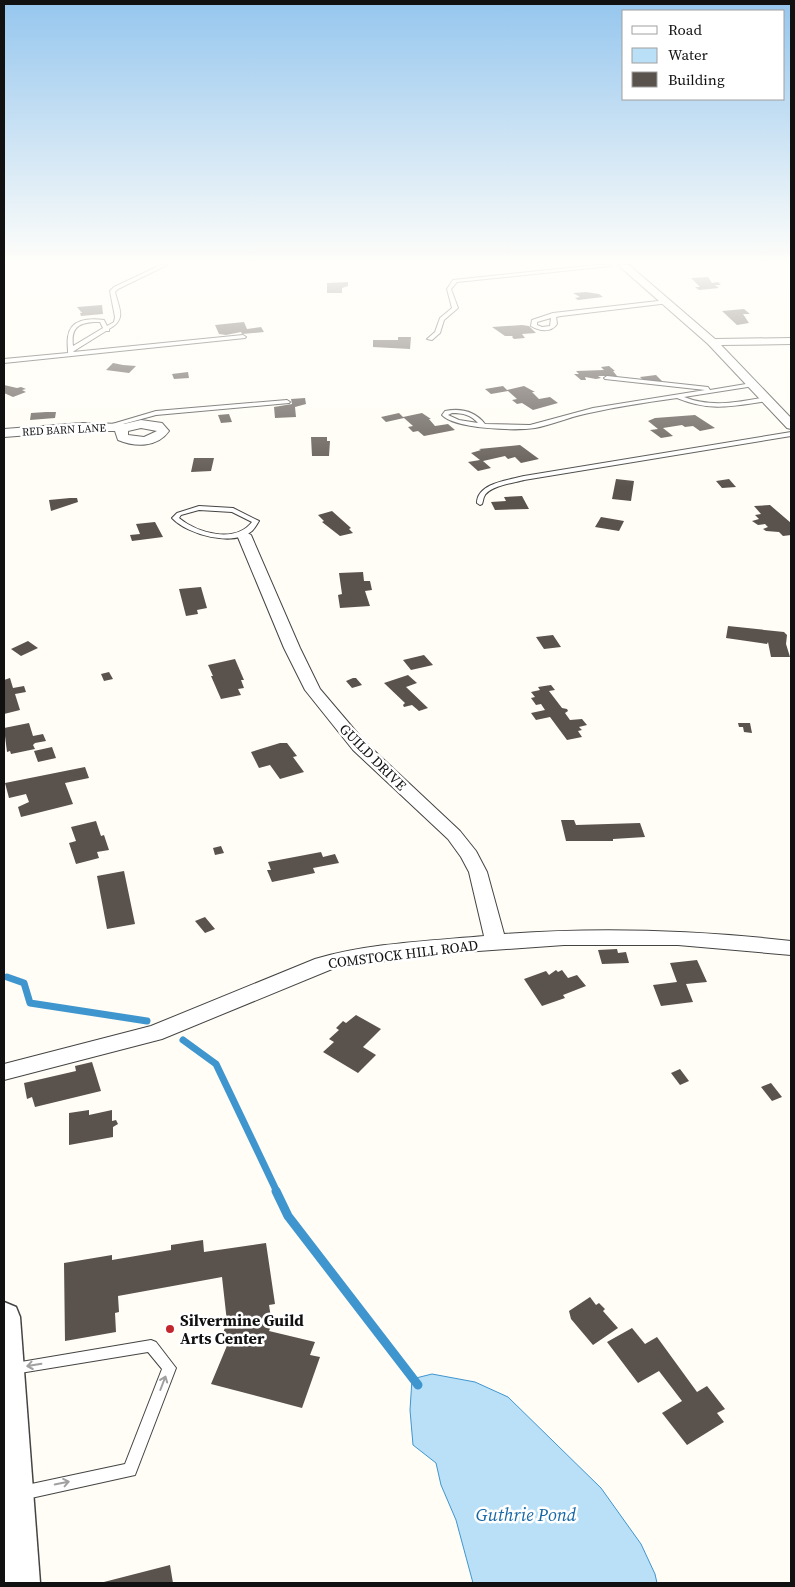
<svg xmlns="http://www.w3.org/2000/svg" width="795" height="1587" font-family="'Source Serif 4',serif">
<style>
.water{fill:#b9e0f7;stroke:#3f96cf}
.lines{fill:none;stroke-linecap:round;stroke-linejoin:round}
.stream-far1{stroke:#3f96cf;stroke-width:7}
.stream{stroke:#3f96cf;stroke-width:9}
.building{fill:#5a524d}
.service-casing{stroke:#444;stroke-width:2}
.minor-casing{stroke:#444;stroke-width:2}
.tertiary-casing{stroke:#444;stroke-width:3}
.service{fill:#fff;fill-rule:evenodd}
.minor{fill:#fff;fill-rule:evenodd}
.tertiary{fill:#fff;fill-rule:evenodd}
.oneway{stroke:#a0a0a0}
.poi-dot{fill:#c4262e;stroke:#fff;stroke-width:2}
.labels{text-anchor:middle;dominant-baseline:central;stroke-width:5;stroke-linejoin:round;paint-order:stroke}
.far-street-label{font-size:11px;fill:#111;stroke:#fff}
.street-label{font-size:14px;fill:#111;stroke:#fff}
.near-poi-label{font-size:16px;font-weight:bold;fill:#111;stroke:#fff;text-anchor:start}
.near-water-label{font-size:18px;font-style:italic;fill:#1768a6;stroke:#fff}
</style>
<rect width="100%" height="100%" fill="#fffdf5"/>
<path class="water" d="M432,1374L475,1382L508,1397L601,1488L641,1544L655,1574L657,1583H473L456,1520L441,1485L436,1463L413,1445L410,1410L412,1379Z"/>
<g class="lines">
<path class="stream-far1" d="M7,977L24,983L30,1003L147,1021
M183,1040L216,1064L277,1192"/>
<path class="stream" d="M276,1191L288,1216L418,1385"/>
</g>
<path class="building" d="M708,277L712,283L718,282L721,285H715L719,288L699,290L695,287H700L691,278Z
M348,282V286L342,288V293H327V283Z
M586,292L599,294L603,297L578,300L575,298L580,297L573,293Z
M102,305L103,314L81,316L80,313H82L77,307Z
M744,309L750,314H743L749,323L737,325L722,311Z
M244,322L247,329L261,327L264,332L242,334L241,332L226,335L219,334L215,325Z
M522,325L529,326L536,333L522,334L525,338L514,339L512,337L513,336H505L492,327Z
M398,337H411L410,349L373,347V340H398Z
M113,363L123,365L136,366L129,373L106,370Z
M609,366L615,371H613L617,376H598L601,378L596,379L585,377L586,380H581L574,374H579L576,371L604,370L601,367Z
M188,372L189,378L174,379L172,374Z
M656,375L662,381L645,382L640,377Z
M4,385L17,388L21,387L26,389L22,390L26,392L13,397L4,393Z
M503,386L507,390L524,386L535,392H532L539,399L550,397L558,403L533,410L522,403L517,404L512,400L517,399L508,391L491,394L485,389Z
M305,398L306,404L295,407L296,417L275,418L274,407L292,404L291,399Z
M46,412H56L55,418L30,420L31,413Z
M399,413L403,417L422,413L431,419H429L435,426L448,424L455,430L424,436L418,431L413,432L408,427L413,426L404,418L386,422L381,417Z
M229,414L232,422L221,423L218,415Z
M695,415L715,428L700,431L693,426L685,427L682,425L663,428L673,436L661,438L650,430L658,429L648,421L655,418Z
M311,437H327V441H330L329,456H312Z
M520,445L539,459L521,463L515,457L508,459L505,456L483,461L491,468L478,471L468,462L480,460L471,453L481,450L479,449Z
M194,458H214L211,471L191,472Z
M616,479L634,481L631,501L612,499Z
M729,479L736,487L722,488L716,481Z
M522,496L529,509L495,510L491,502L506,501L504,497Z
M70,498H77L78,502L51,511L49,500Z
M770,505L791,523V535L783,536L779,532L766,531L763,529L768,527L765,524L758,525L752,521L759,519L755,515L761,514L754,506Z
M332,511L351,528L349,529L353,533L340,536L322,522L324,521L318,515Z
M601,517L624,521L619,531L595,527Z
M155,522L163,537L132,541L130,535L140,534L136,524Z
M363,572L364,581H370L372,590L365,591L370,606L340,608L338,595L342,594L339,573Z
M201,587L207,608L197,610L198,614L186,616L179,589Z
M728,626L784,632L787,635L786,644L790,657H771L768,642L767,644L726,638Z
M553,635L561,647L544,649L536,637Z
M28,641L38,648L21,656L11,649Z
M424,655L433,665L411,670L403,660Z
M235,659L244,680H241L244,688L238,689L241,695L221,699L211,676H213L208,665Z
M109,672L113,679L104,681L101,674Z
M408,675L417,683L406,687L428,708L419,711L412,705L404,707L403,705L405,703L384,683Z
M10,678L13,688L24,686L26,692L15,694L20,710L4,714V680Z
M353,678H356L362,685L352,688L346,681Z
M551,685L555,690L549,691L562,708L567,709L568,711L565,713L570,720L582,719L587,725L579,727L582,730L578,731L582,737L567,740L550,717L536,720L531,713L545,710L541,704L536,705L531,698L535,697L531,692L540,690L538,687Z
M29,723L33,736L43,734L46,741L35,743L33,745L35,749L11,754L10,751L7,752L4,728Z
M738,723H750L752,733L744,732L743,727H739Z
M280,743H287L297,756L293,757L304,772L280,779L270,765L259,768L251,752Z
M52,747L56,758L38,762L34,751Z
M85,767L89,778L65,783L73,804L21,817L18,807L29,802L26,794L9,798L5,783Z
M561,820H574L576,825L640,823L645,837L613,839V841H566Z
M96,821L101,836L104,835L109,850L97,852L99,858L76,864L69,843L76,841L71,827Z
M221,846L224,853L215,855L213,848Z
M321,852L323,857L335,854L339,863L313,868L315,873L272,882L267,870H271L268,862Z
M124,871L135,924L107,929L97,876Z
M205,917L215,929L205,933L195,921Z
M617,949L618,953L626,952L629,963L602,964L598,950Z
M697,960L707,982L686,984L693,1002L661,1006L653,985L677,982L670,963Z
M556,970L558,972L562,970L568,978L577,975L586,986L563,995L565,998L542,1006L524,979L546,971L549,975Z
M356,1015L381,1029L363,1047L376,1055L358,1073L323,1052L334,1042L329,1039L339,1030L336,1028L343,1021L346,1023Z
M92,1062L101,1091L35,1107L32,1097L27,1099L24,1083L76,1071L75,1066Z
M680,1069L689,1081L680,1085L671,1073Z
M771,1083L782,1097L772,1101L761,1087Z
M89,1110V1115L112,1110V1121L116,1120L118,1124L113,1127V1137L69,1145V1113Z
M203,1240L204,1252L266,1243L275,1304L269,1305L272,1324L269,1331L315,1342L310,1355L320,1357L302,1408L211,1384L231,1336L223,1333L227,1322L222,1277L118,1296L119,1312L115,1313L116,1332L65,1341L64,1263L112,1255V1260L171,1250V1245Z
M590,1297L596,1305L599,1303L605,1309L603,1311L618,1328L593,1345L571,1319L569,1311Z
M632,1328L645,1344L657,1337L697,1392L707,1386L725,1409L717,1413L724,1422L687,1445L662,1413L682,1401L659,1371L638,1383L607,1342Z
M170,1565L173,1583H100Z"/>
<g class="lines">
<g class="service-casing">
<path id="service" d="M161,265H167L118,289L115,292C119,309 127,319 109,329V331H106L74,351L73,352L243,335L246,337L245,338L4,363V359L68,353C68,347 67,342 68,337C70,319 89,318 104,320L107,326L114,322L115,317L110,291L114,287ZM94,322H100L103,328L73,346C71,329 77,323 94,322Z
M596,265H612L610,266L457,282L451,289L458,308L444,320L440,333L432,340L427,339L435,332L440,318L452,308L447,289L453,280Z
M667,300L669,301V303L561,316L556,317L557,324C551,333 539,331 531,326L532,320L553,313ZM551,318L550,326L542,327L537,325V322Z
M607,376L708,387L710,390L752,383L755,385L754,386L684,397C712,408 738,402 767,397L770,399L767,401C732,406 711,412 677,398C649,402 621,406 594,412C574,415 555,424 535,428C516,431 455,429 442,415L445,411C460,408 475,411 485,424L530,425L593,408L705,390L605,379L604,378ZM452,413C463,413 471,415 478,423L459,420L448,415Z
M287,400L290,402L289,403L156,415L105,429L102,427L156,411Z
M791,432V436L524,480C514,483 488,486 484,497C483,499 483,502 482,504L480,505L477,503C477,483 509,480 524,476Z
M199,506L233,508L259,521C257,524 255,528 252,531C233,547 188,535 172,518L177,513ZM199,510L232,512L252,522C235,544 197,533 179,518L181,515Z
M151,1340L156,1342L176,1368L135,1475L22,1500L17,1498L15,1493L17,1488L22,1486L125,1464L162,1369L148,1352L14,1374L9,1372L7,1368L9,1364Z"/>
</g>
<g class="minor-casing">
<path id="minor" d="M618,265H629L715,339L791,338V344L721,345L791,418V429L787,428L708,344Z
M141,420L162,423L169,431C157,448 135,447 118,440L115,431H82L4,437V429L82,423L124,424ZM141,428L157,431L144,437L128,435V431Z
M244,531L251,535L300,648L320,689L365,742L460,831L476,851L487,872L504,934C599,927 696,930 791,941V955L678,945H564L450,953L337,967L162,1039L4,1080V1064L151,1026L315,959C369,943 429,941 484,936L469,872L461,857L448,839L353,750L305,690L284,648L237,535Z"/>
</g>
<g class="tertiary-casing">
<path id="tertiary" d="M4,1302L16,1307L20,1317L40,1583H4Z"/>
</g>
<use href="#service" class="service"/>
<use href="#minor" class="minor"/>
<use href="#tertiary" class="tertiary"/>
</g>
<defs><path id="oneway-shaft" d="M-6 0H5M1.5-3L5.5 0L1.5 3" fill="none" stroke-width="1.6" stroke-linecap="round" stroke-linejoin="round" transform="scale(1.25)"/></defs>
<g class="oneway">
<use href="#oneway-shaft" transform="translate(34 1365) rotate(171)"/>
<use href="#oneway-shaft" transform="translate(163 1383) rotate(-69)"/>
<use href="#oneway-shaft" transform="translate(62 1483) rotate(-11)"/>
</g>
<linearGradient id="sky" x2="0" y2="1"><stop stop-color="#95c6ee"/><stop offset="0.54" stop-color="#fffefa"/><stop offset="1" stop-color="#fffefa" stop-opacity="0"/></linearGradient>
<rect width="795" height="487" fill="url(#sky)"/>
<circle class="poi-dot" cx="170" cy="1329" r="5"/>
<g class="labels">
<g class="far-street-label">
<text transform="translate(64 430) rotate(-3)">RED BARN LANE</text>
</g>
<g class="street-label">
<text transform="translate(373 757) rotate(45)">GUILD DRIVE</text>
<text transform="translate(403 954) rotate(-7)">COMSTOCK HILL ROAD</text>
</g>
<g class="near-poi-label">
<text x="180" y="1320">Silvermine Guild<tspan x="180" dy="18">Arts Center</tspan></text>
</g>
<g class="near-water-label">
<text x="526" y="1514">Guthrie Pond</text>
</g>
</g>
<rect width="795" height="1587" fill="none" stroke="#111111" stroke-width="10"/>
<rect x="622" y="10" width="162" height="90" fill="#ffffff" stroke="#a0a0a0"/>
<rect x="632" y="26" width="25" height="8" fill="#ffffff" stroke="#a0a0a0"/>
<text x="668" y="35" font-size="15" fill="#111111">Road</text>
<rect x="632" y="48" width="25" height="15" fill="#b9e0f7" stroke="#a0a0a0"/>
<text x="668" y="60" font-size="15" fill="#111111">Water</text>
<rect x="632" y="72" width="25" height="15" fill="#5a524d" stroke="#a0a0a0"/>
<text x="668" y="85" font-size="15" fill="#111111">Building</text>
</svg>
